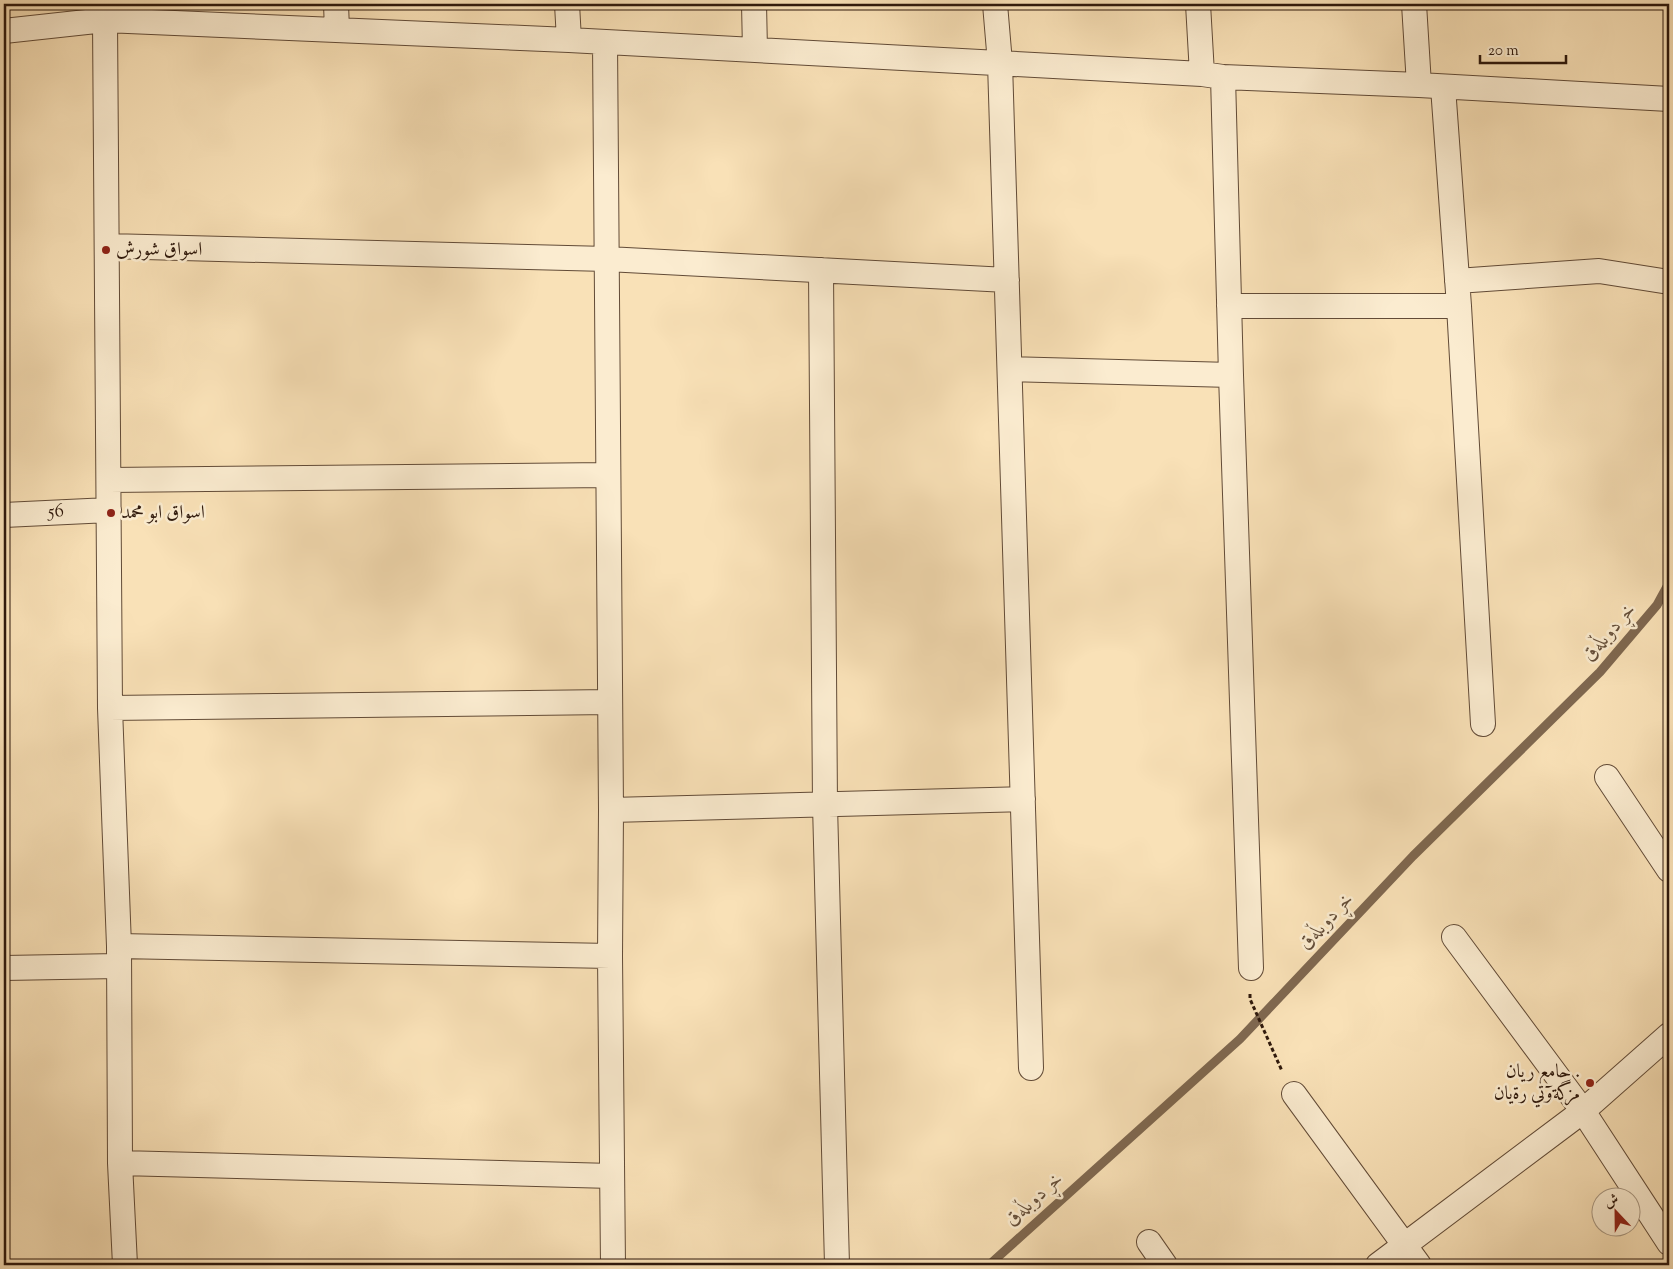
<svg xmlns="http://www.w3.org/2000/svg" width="1673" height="1269" font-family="'Sorts Mill Goudy',Amiri,serif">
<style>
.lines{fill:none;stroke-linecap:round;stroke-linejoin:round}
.stream{stroke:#7f6850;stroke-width:9}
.street-casing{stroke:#624b37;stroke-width:26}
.path{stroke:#2f190c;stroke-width:3;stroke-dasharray:4 2.5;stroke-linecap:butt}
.street{stroke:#fbecd0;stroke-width:24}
.poi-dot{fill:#8f2418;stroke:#fbecd0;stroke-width:2}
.labels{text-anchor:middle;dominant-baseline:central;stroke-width:5;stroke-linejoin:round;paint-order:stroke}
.poi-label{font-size:19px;fill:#2f190c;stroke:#fbecd0;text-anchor:start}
.street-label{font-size:19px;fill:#2f190c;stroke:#fbecd0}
.water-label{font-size:20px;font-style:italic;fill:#644e39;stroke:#fbecd0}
</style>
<rect width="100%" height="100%" fill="#f9e1b7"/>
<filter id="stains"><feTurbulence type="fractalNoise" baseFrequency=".004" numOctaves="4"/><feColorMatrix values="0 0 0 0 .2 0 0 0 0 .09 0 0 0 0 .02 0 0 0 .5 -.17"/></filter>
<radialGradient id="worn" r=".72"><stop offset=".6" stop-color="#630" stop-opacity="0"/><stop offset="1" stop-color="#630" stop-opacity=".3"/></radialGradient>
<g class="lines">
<path class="stream" d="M989,1265L1240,1039L1413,856L1600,672L1657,605L1669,583"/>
<g class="street-casing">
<path id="street" d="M336,4L337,30
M567,4L569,40
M754,4L755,50
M995,4L1000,63L1031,1068
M1198,4L1202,74
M1414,4L1419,85
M104,5L105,20L110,708L119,946L120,1163L125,1265
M4,31L105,20L569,40L1202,74L1223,77L1419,85L1669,99
M605,42L611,810L610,956L613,1265
M1223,77L1231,375L1251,968
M1443,87L1459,306L1483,724
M107,246L607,259L1007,280
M821,270L825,805L837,1265
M1457,281L1599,271L1669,282
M1229,306H1459
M1010,369L1231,375
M109,480L608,475
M4,515L109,510
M110,708L610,702
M1607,777L1669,870
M611,810L1023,799
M1454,937L1583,1111L1669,1243
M119,946L610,956
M4,968L118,966
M1294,1094L1419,1265
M120,1163L612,1176
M1149,1242L1165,1265
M1378,1265L1583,1111L1669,1035"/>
</g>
<path class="path" d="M1250,994V999L1282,1071"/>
<use href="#street" class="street"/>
</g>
<g class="poi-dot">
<circle cx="106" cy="250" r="5"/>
<circle cx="111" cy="513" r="5"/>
<circle cx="1590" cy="1083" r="5"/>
</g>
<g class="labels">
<g class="poi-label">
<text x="116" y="250">اسواق شورش</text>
<text x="121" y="513">اسواق ابو محمد</text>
<text x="1580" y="1072" text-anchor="end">جامع ريان .<tspan x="1580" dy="22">مزگةوتي رةيان</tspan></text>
</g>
<g class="street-label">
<text transform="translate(56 512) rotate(-3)">56</text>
</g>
<g class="water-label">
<text transform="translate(1610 633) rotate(-49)">خڕ دوبڵەق</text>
<text transform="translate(1327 922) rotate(-47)">خڕ دوبڵەق</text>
<text transform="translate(1035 1200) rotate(-42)">خڕ دوبڵەق</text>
</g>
</g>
<rect width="1673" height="1269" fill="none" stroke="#f9e1b7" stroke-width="20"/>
<rect x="5" y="5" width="1663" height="1259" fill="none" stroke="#2f190c" stroke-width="2.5"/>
<rect x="10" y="10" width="1653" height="1249" fill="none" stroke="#2f190c"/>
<g transform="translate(1616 1212) rotate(338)"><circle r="24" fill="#fbecd0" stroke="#a99882"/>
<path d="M0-4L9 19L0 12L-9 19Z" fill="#8f2418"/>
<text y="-8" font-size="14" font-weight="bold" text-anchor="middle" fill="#2f190c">ش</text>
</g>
<path d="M1480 55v8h86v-8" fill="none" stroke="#2f190c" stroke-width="2.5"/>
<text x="1488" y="55" font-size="15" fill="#2f190c" stroke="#fbecd0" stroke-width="4" paint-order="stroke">20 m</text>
<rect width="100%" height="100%" filter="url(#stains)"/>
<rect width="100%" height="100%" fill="url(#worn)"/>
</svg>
